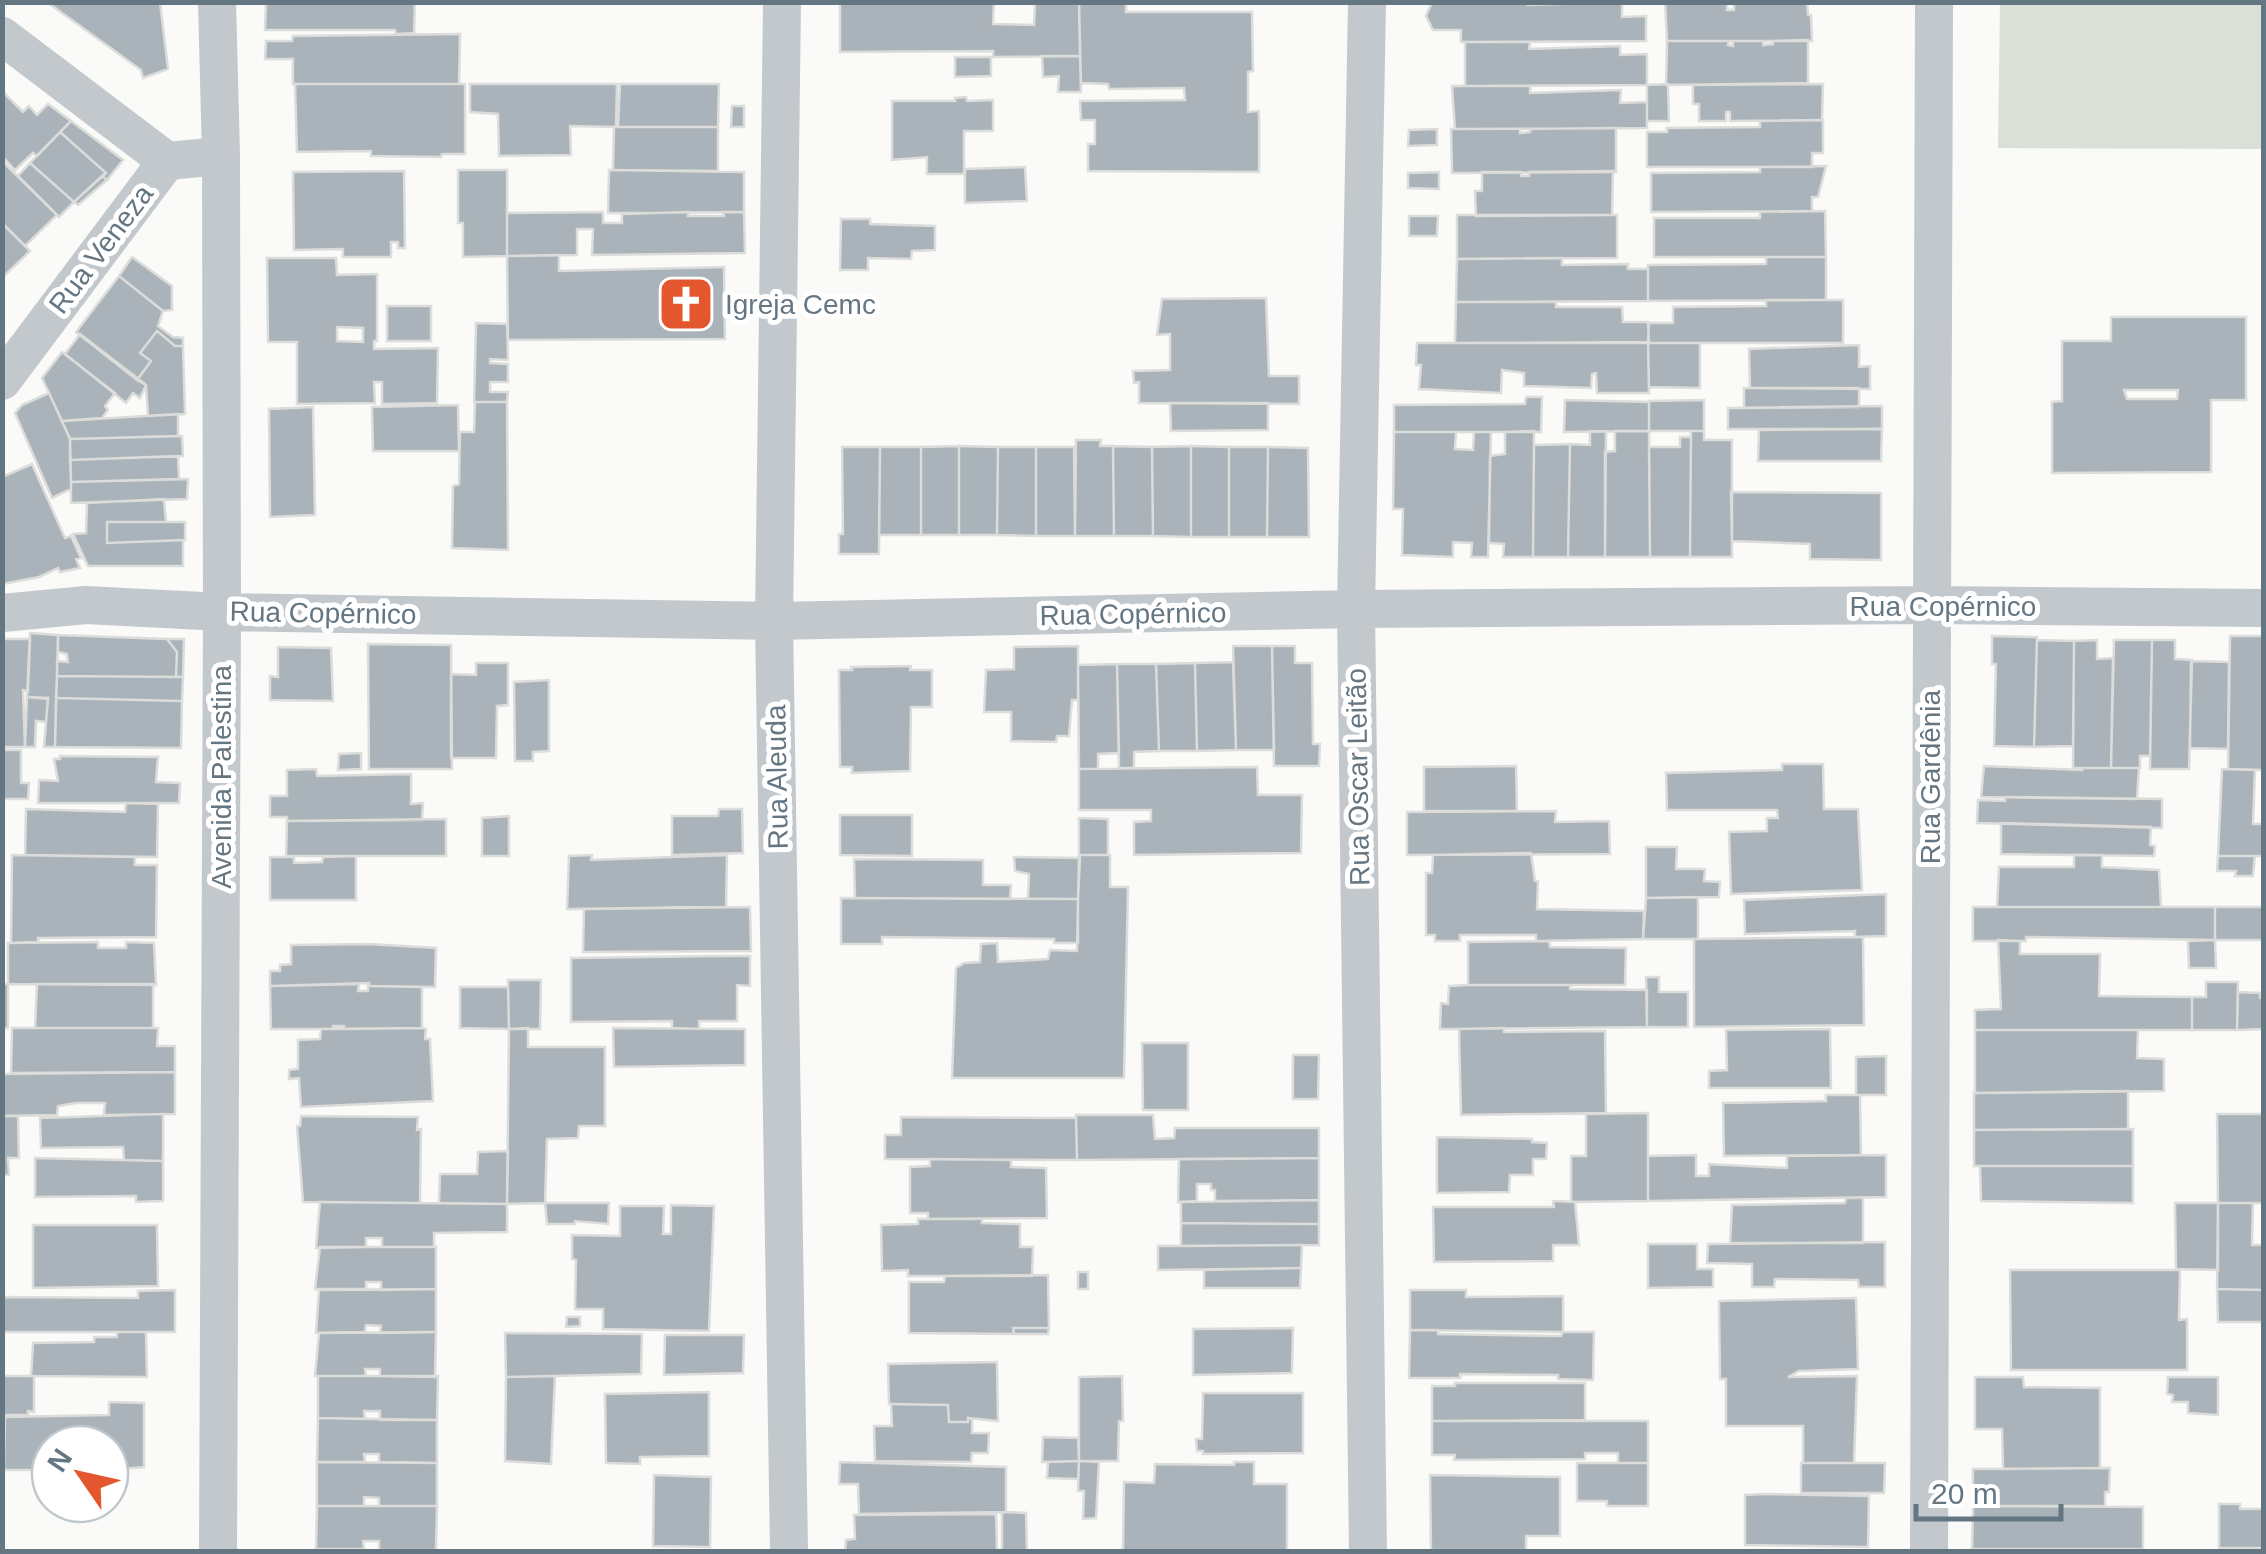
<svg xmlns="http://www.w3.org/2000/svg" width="2266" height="1554" font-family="Helvetica,sans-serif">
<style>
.green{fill:#dadfd7}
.building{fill:#aab3b9;stroke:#dcdcda;stroke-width:2.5;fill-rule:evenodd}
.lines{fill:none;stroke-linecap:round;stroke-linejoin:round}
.street{stroke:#c3c8cc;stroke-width:38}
.labels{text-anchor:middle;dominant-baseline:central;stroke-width:10;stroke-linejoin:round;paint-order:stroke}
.street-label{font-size:28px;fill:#657683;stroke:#fff}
.poi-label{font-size:28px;fill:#657683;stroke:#fff;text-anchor:start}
</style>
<rect width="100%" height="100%" fill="#fafaf8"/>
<path class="green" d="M2000,3H2263V149L1998,148Z"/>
<path class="building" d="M47,2H160L168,69L143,78L141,70Z
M266,2H415L414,33L396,34L395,30H265Z
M840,2H994L993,24L1034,25L1035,2H1079L1080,56L993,57V51L840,52Z
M1079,2H1126V12H1252L1253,71L1248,72V112L1259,111V172L1088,171V144H1095V120H1081L1080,101L1185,100L1184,88L1109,89L1108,84L1081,83Z
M1432,2H1528V5L1622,2V17L1646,16V41L1461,42V30H1433L1426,16Z
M1665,2H1727V10H1734V2H1807L1808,15H1811L1812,41H1667Z
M460,34L459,84H293V59H265L266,41H292L293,36Z
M1808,40V83L1666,85L1667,41H1729L1728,45L1733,46V41H1763V45L1773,44V41Z
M1465,42H1530L1529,49L1620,46V55L1647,54V85L1465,86Z
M1042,56H1080L1081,92H1058L1059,76L1043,77Z
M955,57H991V76L955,77Z
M295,84H465V154H442L441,157L371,156V151L297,152Z
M470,84H617L616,127L570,126L571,155L499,156L498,114L470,112Z
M620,84H719L718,127H618Z
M1668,84L1669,121H1647V85Z
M1823,84L1822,120L1730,121V112H1726V121H1699V104H1693V85Z
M1452,86H1530V93L1621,90L1620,103L1647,102V128L1455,129Z
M2,91L23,112L29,106L37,115L48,104L71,121L37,156L33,153L15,170L2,156Z
M966,97L967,101L993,100V131H964V174H927V157L892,160V101H955V98Z
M732,106H744V127H731Z
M1823,120V153H1812V167H1647V132H1667V128L1760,127V121Z
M71,121L123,160L107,180L102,176L106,173L60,132Z
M614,127H718V171L613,170Z
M1616,128V172L1452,173L1451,129H1520V133L1530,132V129Z
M1437,129V145L1408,146L1409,130Z
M60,132L106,173L74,202L30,163Z
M2,161L57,215L25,246L2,223Z
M30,163L74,202L59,217L18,176Z
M1826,166L1818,197H1812V211L1651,212V173L1760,172V167Z
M1025,167L1027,201L965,203V169Z
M458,170H507V256L463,257V223H458Z
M609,170L744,172V212L608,213Z
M404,171L405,248H398V242H391V257H343V249L294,250L293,172Z
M1613,171L1612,215L1476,216L1475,191H1482V172H1521V176H1529V172Z
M1439,172V189L1408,188V173Z
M102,176L107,180L78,205L74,202Z
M1825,211L1826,257H1654V218H1760V212Z
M603,212V223H622V214L689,212L688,216H724L723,212H744L745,253L592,255L593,229H577V255L507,256V213Z
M1457,215H1617V258L1457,259Z
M1409,216H1438L1437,236H1409Z
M841,219H870V224L935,226V250L912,251L911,259L868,258V270H840Z
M2,223L30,251L2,278Z
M559,255V271L724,267L725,339L508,340L507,256Z
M132,257L172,286V310L163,311L119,276Z
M1766,257H1826V300L1648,301V265L1766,264Z
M267,258H336L337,275L377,274V341H374V349L438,348L437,403L382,404V382H374L375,403L297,404V342H268ZM337,327L363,328V342L337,341Z
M1562,258V265L1628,264V269H1648V301L1456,302L1457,259Z
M119,276L163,311L158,326L173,337L183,338V346H175L157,331L140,353L151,361L137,380L76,332Z
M1266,298L1269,376H1299V404L1139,403V382L1134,383L1133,371L1170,370V334L1157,335L1162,299Z
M1766,300H1843V343H1648L1649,323H1673V307L1766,306Z
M1456,302H1556V307H1622L1623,322H1648L1649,342L1455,343Z
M387,306H431V341H387Z
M2111,317H2246V400H2211V472L2052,473V402L2062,401V341H2111ZM2124,390H2178L2177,399H2127Z
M476,323L507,324L508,360L490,359V363L508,364V382H490V392H508L507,402H474Z
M157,331L175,346H183L185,414L148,416L146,385L137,380L151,361L140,353Z
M80,334L146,385L140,398L133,393L126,403L65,354Z
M1417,343H1648L1649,393H1597L1596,373L1592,374L1591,388L1524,386V373L1502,370L1501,393L1419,389L1421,365H1416Z
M1648,343H1700V388L1649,387Z
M1859,345V367L1870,366V389L1750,388L1749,349Z
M62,352L115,393L105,406L108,410L102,418L62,421L42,378Z
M1744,388H1859V407L1744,408Z
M49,393L70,439L71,482V489L52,498L15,413L22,405Z
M1526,397H1542L1541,432H1394V405L1525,404Z
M1565,400L1649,402V431L1564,432Z
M1704,400V431H1649V401Z
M475,402H507L508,550L452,548L453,486L459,484L460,432H474Z
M1170,403H1268V430L1171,431Z
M458,405L459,451H373L372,407Z
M1882,406V429H1728V408Z
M313,407L315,515L270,517L269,409Z
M178,414V436L70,439L62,421Z
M1882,429L1881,461H1758L1759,430Z
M1534,431L1533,557H1503L1504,544L1489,543L1490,456L1505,454V432Z
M1590,431L1606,432L1605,557H1568L1570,444L1590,445Z
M1615,431H1649L1650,557H1605V452L1615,451Z
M1691,431H1704V440H1732V557H1690Z
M1394,432H1456L1455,449L1473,450L1474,432H1491L1488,557H1471L1472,543L1453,542V557L1402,555L1403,509H1393Z
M182,436L183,456L70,460V439Z
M1680,437H1691L1690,557H1650L1649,447H1680Z
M1076,440H1101L1100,446H1113L1114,536H1075Z
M1570,444L1568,557H1533L1534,445Z
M959,446V535H921V447Z
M959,446L998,447L997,535H959Z
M1113,446L1152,447L1153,536H1114Z
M1191,446V537L1153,536L1152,447Z
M1191,446L1229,447V537H1191Z
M842,447H880L879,554H839V534H843Z
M880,447H921V535H879Z
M998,447H1036V536L997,535Z
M1036,447H1074L1075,536H1036Z
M1229,447H1268L1267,537H1229Z
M1268,447L1308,448L1309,537H1267Z
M178,456L179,479L71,482L70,460Z
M32,464L65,538L71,536L81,558L76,559L80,568L60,572L58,568L39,577L2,584V477Z
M188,479L187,499L71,503V482Z
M1731,492L1881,493V560L1810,559V544L1732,541Z
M164,499L166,522H107V543L183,540V566H88L73,534L86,533L87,503Z
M107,522H185V540L107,543Z
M30,633L58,635L55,747H44L48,698L27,697Z
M58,635L167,639L177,652L176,677L57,676V661L68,662L67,654L58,652Z
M1992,636L2037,637L2034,747L1994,746L1996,664H1992Z
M2230,636H2264V770L2228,769Z
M2,639H30L28,691L23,690L25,747H2Z
M167,639H184L183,677H176L177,652Z
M2037,640L2074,641L2073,746L2034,747Z
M2097,640V659L2113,658L2111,768H2073L2074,641Z
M2114,640H2152L2150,756H2140V768H2111Z
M2152,640H2175V659L2192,660L2189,769H2150Z
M368,644L451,645L452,769H369Z
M1078,646V700H1072L1069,736H1057L1056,742L1011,741V712H984L986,670L1014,669V647Z
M1233,646H1272L1274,750H1236Z
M1272,646H1295V663H1312L1313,744H1320L1319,766H1274Z
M278,647L331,648L333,701L270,700V676L278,677Z
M2191,661L2229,662L2228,749L2190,748Z
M1233,662L1236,750L1197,751L1195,663Z
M476,663H508V705L497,706L496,758H451V674L476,675Z
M1195,663L1197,751H1159L1156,664Z
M1117,664H1156L1159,751L1134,752V768H1119Z
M1117,664L1119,753L1098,754V769H1079L1078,665Z
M911,666L910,670H932V707H911L910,771L852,773V767H840L839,670H852L851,667Z
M57,676L183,677L182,701L56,698Z
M549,680V751L533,752V761H515L514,682Z
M27,697L48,699L46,722L36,721L35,747H25Z
M56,698L182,701L181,748L55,747Z
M2,750H21V783H29L28,799H2Z
M361,753V769L338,770L339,754Z
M60,756L158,757L156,782L180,783L179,803H38L39,780L58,781L54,759H60Z
M1782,764H1823L1824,809H1858L1862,890L1731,894L1729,832L1767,831V818H1778L1777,810H1667L1666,773L1782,770Z
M1516,766L1517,811H1424V767Z
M1984,766L2082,770V768H2139L2137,799L1981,797Z
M1257,767L1258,795H1302L1301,853L1134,855V822L1151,821V810H1079V769Z
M316,769L317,776L411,774V804L423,803L422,820L287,821V817H270V796H287V770Z
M2222,769L2255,770L2253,824H2264V856H2218Z
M2005,797L2162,799V828L1977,823L1978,800L2005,801Z
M126,803L158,804L157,857L25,855L26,809L125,812Z
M719,809H742L743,853L672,855V816H718Z
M1556,811L1555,822L1609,821L1610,854L1407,855V812Z
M840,815H912V856L840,855Z
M509,816V856H482V818Z
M1079,818L1108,819V855H1079Z
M446,819V856H286L287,821Z
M2001,823L2151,827L2150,845L2155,846L2154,856L2001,854Z
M1646,847H1677L1676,869H1705L1704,881L1720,882L1719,897L1646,898Z
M1531,853L1535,881H1538L1537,909L1644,911L1643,939L1536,941V935H1460V941H1435V935H1426V873H1432L1433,855Z
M12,855L135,857V865H157L156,937L38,938V942L11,943Z
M592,855L591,860L727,855L726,907L567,909L569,856Z
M1079,855H1110V887H1128L1124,1078H952L956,968L964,963L980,962L981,944L997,943L998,962L1048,959L1050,950L1077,951Z
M2074,855H2102V867L2159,870L2161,907H1997L1999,867H2074Z
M356,856V900H270V857H294V863L322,862L323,857Z
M2218,856H2255L2253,876H2235L2236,871H2217Z
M1014,857L1080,858L1078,899H1028L1029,874L1015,871Z
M854,859L983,860V885H1011L1010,899L855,898Z
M1886,894V936L1855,937V931L1745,934L1744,900Z
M1698,897V939H1643L1646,898Z
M841,898L1078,899V943H1054V939L882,937V944H841Z
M750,907L751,951L583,952L584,909Z
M1973,907H2215V940L2026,937V941H1973Z
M2215,907H2264V940H2215Z
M1863,937L1864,1025L1694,1027V939Z
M1998,940L2020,941V954H2100L2099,996L2192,997V1030H1975V1010L2001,1009Z
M2215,940L2216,968H2189L2188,941Z
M1549,941L1550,947L1626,948L1625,985H1468V942Z
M98,942V948H126V942L154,943L156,985L8,984V943Z
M369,944L436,948L435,987L368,986L369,983L270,986V971H280V965L291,964V945Z
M720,956H750V986L737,985V1021H699V1029L672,1028V1021L571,1022V958Z
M1646,977H1659V992H1688V1027H1647Z
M508,980H541L540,1029H509Z
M2206,982H2238L2237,1030H2192V997H2206Z
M2,984H8V1028H2Z
M37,984H153V1028H35Z
M359,984L358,991H368V986L422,987V1028L344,1029V1026H333L334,1029H271L270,986Z
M1468,985H1570V989L1647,990V1027L1440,1029L1441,1003L1448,1004L1449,986Z
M460,987H508L509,1029L460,1028Z
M2238,992L2260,993V998H2264V1029L2237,1030Z
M12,1028H158L157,1046H175V1072L11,1073Z
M422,1028L426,1029L425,1039H430L433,1101L301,1107L299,1078L289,1079V1070L298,1069V1040L320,1039L321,1029Z
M528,1028V1047H605V1126H579L578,1138L547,1139L545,1203L507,1204L509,1029Z
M613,1028L745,1029V1065L614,1067Z
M1504,1028V1032L1605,1031L1606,1113L1461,1115L1459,1029Z
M1830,1029L1831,1088H1709V1071L1727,1070L1726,1030Z
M1975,1030H2138L2137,1058L2164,1059V1091L1975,1093Z
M1142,1043H1188V1110H1143Z
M1293,1055H1319L1318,1099H1293Z
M1886,1056V1095H1856V1057Z
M175,1072V1114L104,1115L105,1103H76L58,1106L57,1115L2,1116V1074Z
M2128,1091V1129L1974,1130V1093Z
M1826,1095H1860L1861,1155L1724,1156L1723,1103L1826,1101Z
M1648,1113V1201L1571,1202V1156H1586V1114Z
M163,1114V1161L124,1160L123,1147L41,1148L40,1118Z
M2217,1114H2264V1203H2218Z
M1076,1115H1153L1155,1139L1174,1138L1175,1128H1319V1158L1077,1160Z
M2,1116H18L19,1158H8L9,1175H2Z
M301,1116L418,1117L417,1130L421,1129L420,1203L303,1202L297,1126H300Z
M901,1117L1076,1118L1077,1160L885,1159V1135H901Z
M2133,1129V1166H1974V1130Z
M1437,1137L1532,1139V1142L1547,1143L1546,1159H1533V1175H1510L1509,1192L1437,1193Z
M508,1151L507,1204L439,1203L440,1174H477L478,1152Z
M1696,1155V1176H1709V1164L1787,1168V1156L1886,1155V1197L1648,1201V1156Z
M35,1158L163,1161V1201L136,1202V1196L35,1197Z
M1319,1158V1200L1215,1201V1190H1211V1184H1197V1201L1178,1202L1179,1159Z
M930,1159L1011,1160V1167L1046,1168L1047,1218L928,1219V1213H910V1167L930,1166Z
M1980,1166H2133V1203L1981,1201Z
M1846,1198H1863V1243H1730L1732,1205L1845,1203Z
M1319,1200V1224L1181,1223V1202Z
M1553,1201L1575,1202L1579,1245H1553V1261L1434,1262L1433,1207H1554Z
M320,1202L507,1204V1232L434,1233V1247H382V1238H366V1247L316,1248Z
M545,1203H609L608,1224L575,1221V1224H547Z
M2175,1203H2218V1270L2176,1269Z
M2218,1203H2253L2252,1245H2264V1290L2217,1289Z
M671,1205L714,1206L709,1331L603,1329V1309H575L576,1260L572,1259V1235L620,1236V1206H664L663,1234H671Z
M918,1219H982V1223L1020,1224V1247H1033L1032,1276H908V1270L882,1271L881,1225L918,1224Z
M1181,1223L1319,1224V1245L1181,1246Z
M33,1225H157L158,1286L33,1288Z
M1885,1242V1287H1859L1858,1280L1775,1279L1774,1287H1752V1264L1707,1263L1708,1244Z
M1648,1244H1697V1269H1713V1287L1648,1288Z
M1302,1245L1301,1268L1158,1270V1246Z
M320,1247H436V1289L381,1290V1282H366V1289H315Z
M1301,1268L1300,1288H1204V1270Z
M2010,1270H2180L2179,1320L2187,1319V1370H2011Z
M1078,1272H1088V1289H1078Z
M1048,1275L1049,1328H1013L1014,1334L909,1333V1282H944L945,1276Z
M436,1289V1332L380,1333L381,1326L366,1325L365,1332L316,1333L319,1290Z
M2217,1289L2264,1290V1322H2218Z
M175,1290V1332H2V1297L138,1298V1291Z
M1410,1290H1466V1297L1563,1296V1332L1410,1330Z
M1856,1298L1858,1369L1799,1371L1788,1377L1857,1376L1854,1463H1803V1426H1726V1379H1720L1719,1301Z
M567,1317H580V1326L566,1327Z
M1013,1328H1049L1048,1334H1014Z
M1293,1328L1292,1373L1193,1375V1329Z
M1410,1330H1438V1334L1561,1336L1563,1332H1594L1593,1380L1558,1379V1375L1460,1374V1378H1409Z
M117,1332H146L147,1377L31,1376L33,1343L94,1342V1337H117Z
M436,1332L435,1377L380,1376V1369H365L366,1376H315L319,1333Z
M505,1333L642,1334L641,1374L506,1377Z
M665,1335H744L743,1373L664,1375Z
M997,1362L998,1421L968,1418V1422H949L948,1405L889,1404L888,1364Z
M2,1376H34V1412L28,1411V1415H2Z
M318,1376H438L437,1420H380V1411H364L365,1419L318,1418Z
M555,1376L551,1464L505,1461L506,1377Z
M1122,1376L1123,1421H1119L1118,1461H1079V1377Z
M1975,1377H2023L2024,1387L2100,1388V1468L2003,1469L2002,1429H1975Z
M2168,1377H2218V1415L2188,1413V1402H2172L2173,1395L2167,1394Z
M1455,1383H1585V1420L1432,1421V1386H1455Z
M709,1392V1456L640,1457V1464L606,1463L605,1394Z
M1203,1393H1303V1453L1203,1454V1451H1197L1196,1439H1202Z
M109,1402L144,1403V1467L110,1470V1444H50V1470H4L5,1417L109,1415Z
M891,1404L948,1405L949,1422H968V1418L972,1419V1433H989L988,1453H972L971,1462L875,1461L874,1426H892Z
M318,1418L437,1420V1463L379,1462V1454H364L365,1462H317Z
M1432,1421H1648V1463H1618V1453H1585V1459L1454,1460L1455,1455H1432Z
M1043,1437L1078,1438L1079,1461L1042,1462Z
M1079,1461L1099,1462L1096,1518L1083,1519L1084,1491H1078Z
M1079,1461L1078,1479L1047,1478L1048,1462Z
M317,1462L437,1463V1506H379V1498L364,1497V1506H317Z
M840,1462L1006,1467V1512L859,1514L858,1484H839Z
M1234,1462H1254V1484H1287V1552L1123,1551L1124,1482L1154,1483L1155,1464L1234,1465Z
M1577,1463H1648V1506H1607V1501H1577Z
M1801,1463H1885L1884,1493H1801Z
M2110,1468L2109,1492H2105V1506H1973V1469Z
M654,1475L711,1477L710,1547L653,1546Z
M1430,1475L1560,1477V1536H1526V1550H1431Z
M1764,1494L1869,1496L1868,1547L1745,1545V1495Z
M2219,1504H2240V1509H2264V1548H2219Z
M317,1506H437L436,1550H379V1541H363L364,1549H316Z
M1973,1506L2143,1507V1549H1972Z
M1006,1512L1026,1513L1027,1552H1002V1513Z
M996,1514L997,1552H845L846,1540L855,1539L854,1515Z
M2219,1548H2264V1552H2219Z
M2015,1549H2082V1552H2015Z"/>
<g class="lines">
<path class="street" d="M217,2L221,156L222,612L218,1552
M782,2L774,621L789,1552
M1367,2L1356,609L1368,1552
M2,36L167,161
M2,381L167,161L221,156
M2,613L86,605L222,612L774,621L1356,609L1931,605L2264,608
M1929,1552L1934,2"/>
</g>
<defs>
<g id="church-square" transform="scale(2.875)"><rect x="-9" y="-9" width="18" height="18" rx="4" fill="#e4572e" stroke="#fff"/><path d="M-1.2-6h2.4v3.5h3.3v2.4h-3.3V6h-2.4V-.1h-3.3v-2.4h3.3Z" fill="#fff"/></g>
</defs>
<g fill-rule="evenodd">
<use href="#church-square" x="686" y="304"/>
</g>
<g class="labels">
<g class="street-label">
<text transform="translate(101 249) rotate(-53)">Rua Veneza</text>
<text x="1943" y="606">Rua Copérnico</text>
<text transform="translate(323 613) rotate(1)">Rua Copérnico</text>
<text transform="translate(1133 614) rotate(-1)">Rua Copérnico</text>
<text transform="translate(221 777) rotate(-90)">Avenida Palestina</text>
<text transform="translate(777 777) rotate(-91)">Rua Aleuda</text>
<text transform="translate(1358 777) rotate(-91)">Rua Oscar Leitão</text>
<text transform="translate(1930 777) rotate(-90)">Rua Gardênia</text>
</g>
<g class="poi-label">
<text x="725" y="304">Igreja Cemc</text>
</g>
</g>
<rect width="2266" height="1554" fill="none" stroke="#657683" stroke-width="10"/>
<g transform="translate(80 1474) rotate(304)"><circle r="48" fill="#ffffff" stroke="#c1c8cd" stroke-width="2.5"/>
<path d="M0-8L18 38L0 25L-18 38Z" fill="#e4572e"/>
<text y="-15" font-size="28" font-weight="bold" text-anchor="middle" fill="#657683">N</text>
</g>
<path d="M1916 1504v15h145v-15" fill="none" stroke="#657683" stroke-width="5"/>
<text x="1931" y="1504" font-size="30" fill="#657683" stroke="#ffffff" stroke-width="8" paint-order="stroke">20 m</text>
</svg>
